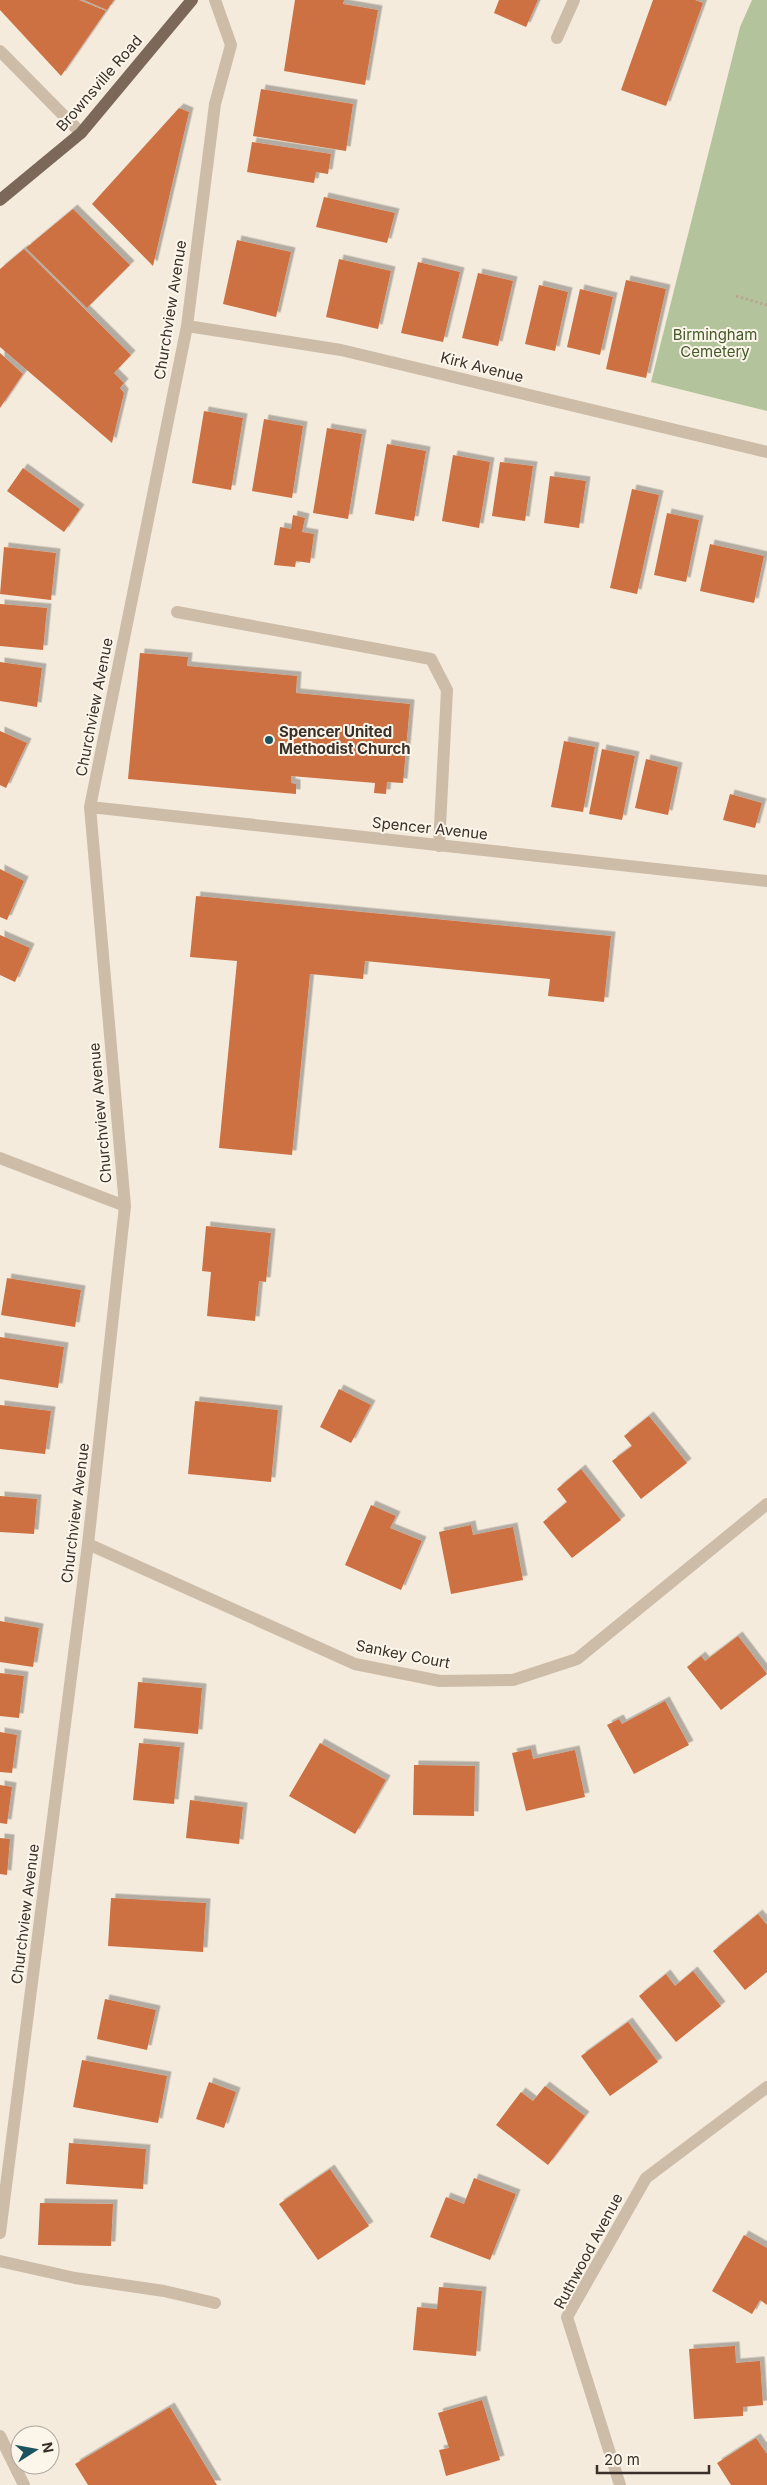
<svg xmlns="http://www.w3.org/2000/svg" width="767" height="2485" font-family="Inter,sans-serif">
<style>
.green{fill:#b3c49c}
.building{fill:#cd7042;filter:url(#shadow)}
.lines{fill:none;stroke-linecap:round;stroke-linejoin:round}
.path{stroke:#b9a792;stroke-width:3;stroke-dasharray:2.5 2.5;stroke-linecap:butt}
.minor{stroke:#cdbca8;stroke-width:12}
.major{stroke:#7c6859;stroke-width:12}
.poi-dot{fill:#1b545e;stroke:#fbf5ea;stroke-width:2}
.labels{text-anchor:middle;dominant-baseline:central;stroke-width:4;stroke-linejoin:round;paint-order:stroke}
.street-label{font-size:15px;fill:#3a3029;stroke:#fbf5ea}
.park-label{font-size:15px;fill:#445a2b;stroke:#fbf5ea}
.poi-label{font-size:15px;font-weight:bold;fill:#3a3029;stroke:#fbf5ea;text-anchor:start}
</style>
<defs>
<filter id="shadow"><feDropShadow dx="4.5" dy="-4.5" stdDeviation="0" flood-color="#0004"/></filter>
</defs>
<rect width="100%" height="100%" fill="#f4ebdd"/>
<path class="green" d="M752,0H767V411L651,382L740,27Z"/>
<path class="building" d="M0,0H79L106,11L61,76L0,10Z
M84,0H114L107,10Z
M295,0H344L343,4L378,10L365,85L284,71Z
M499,0H538L526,27L494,13Z
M653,0H695L703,3L666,106L621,90Z
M261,89L353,104L346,151L253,136Z
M179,108L189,112L153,266L92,204Z
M252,142L331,154L328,174L316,172L314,183L247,172Z
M324,197L395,213L387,243L316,227Z
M73,209L130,265L87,308L26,248Z
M237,240L291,252L276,317L223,304Z
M24,249L131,355L114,373L124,383L120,388L124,393L112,443L0,347V269Z
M339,259L391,271L378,329L326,317Z
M418,262L460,272L443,342L401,333Z
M478,273L513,281L498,346L462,338Z
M626,280L666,289L646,378L606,369Z
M539,285L568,292L555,351L525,344Z
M580,289L613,297L600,355L567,347Z
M0,353L23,374L0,408Z
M204,411L243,418L231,490L192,483Z
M264,419L303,426L292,498L252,491Z
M327,428L362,434L348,519L313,513Z
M387,444L426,451L414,521L375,514Z
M453,455L490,462L479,528L442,521Z
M500,462L533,466L525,521L492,516Z
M23,468L80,509L64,532L7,491Z
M550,476L586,481L579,528L544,523Z
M632,489L659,495L637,594L610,588Z
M667,513L699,520L686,582L654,575Z
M293,515L305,518L302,532L314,534L310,563L296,561L295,567L274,565L280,527L291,529Z
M710,544L764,556L754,603L700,591Z
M4,547L56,553L51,600L0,594Z
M0,604L47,608L43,650L0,646Z
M140,653L188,657L187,666L297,676L296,693L410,704L403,783L387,782L386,794L374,793L375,783L291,776V783L296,784V794L128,779Z
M0,662L42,668L37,707L0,701Z
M0,731L27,743L6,788L0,785Z
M564,741L595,747L583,812L551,807Z
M602,749L635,756L622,820L589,814Z
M646,759L678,767L668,815L635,808Z
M730,794L762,803L755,828L723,820Z
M0,869L24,881L7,920L0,917Z
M196,896L611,936L604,1002L548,996L550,979L365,961L363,979L310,974L292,1155L219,1148L237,961L190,957Z
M0,935L30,948L15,982L0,975Z
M206,1226L271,1233L266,1282L259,1281L255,1321L207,1316L211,1272L202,1271Z
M7,1278L81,1290L75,1327L1,1315Z
M0,1337L64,1347L58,1388L0,1379Z
M339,1389L371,1405L351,1443L320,1427Z
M195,1401L278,1410L271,1482L188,1474Z
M0,1405L51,1411L45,1454L0,1449Z
M649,1416L687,1463L641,1499L612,1461L632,1446L624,1436Z
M581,1469L621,1520L572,1558L543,1522L567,1502L557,1489Z
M0,1496L37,1499L34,1534L0,1532Z
M371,1505L396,1516L390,1528L422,1541L401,1590L345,1565Z
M471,1525L473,1535L513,1527L523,1580L451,1594L439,1532Z
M0,1621L39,1628L33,1667L0,1662Z
M738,1636L767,1674L721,1710L687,1667L701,1656L705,1661Z
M0,1673L24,1676L19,1718L0,1716Z
M138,1682L202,1688L198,1734L134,1728Z
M665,1701L689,1745L634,1774L607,1725L619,1719L622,1724Z
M0,1732L17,1735L12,1773L0,1772Z
M139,1743L180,1747L174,1804L133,1800Z
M320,1743L386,1780L355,1834L289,1796Z
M531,1749L533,1759L575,1750L585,1797L526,1811L512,1753Z
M414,1765L475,1766L474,1816L413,1815Z
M0,1785L12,1787L7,1824L0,1823Z
M190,1800L243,1807L239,1844L186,1838Z
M0,1838L10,1839L7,1875L0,1874Z
M111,1898L206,1903L203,1952L108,1946Z
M758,1914L767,1925V1972L745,1990L713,1951Z
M693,1971L721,2006L676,2042L639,1996L666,1974L675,1986Z
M105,1999L156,2010L147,2050L97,2039Z
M628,2022L658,2062L610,2096L581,2056Z
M82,2060L167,2076L158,2123L73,2107Z
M209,2082L236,2092L224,2128L196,2119Z
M545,2086L585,2116L548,2165L496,2125L521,2092L533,2101Z
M69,2143L146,2149L143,2189L66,2184Z
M330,2169L369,2226L318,2260L279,2204Z
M474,2178L516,2194L490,2260L430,2237L446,2197L464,2204Z
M40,2203L113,2204L111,2246L38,2245Z
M744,2235L767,2248V2305L760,2300L752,2314L712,2291Z
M439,2287L482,2291L476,2356L413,2350L417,2307L437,2309Z
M735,2346L736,2363L760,2361L763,2405L743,2407V2416L694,2419L689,2349Z
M482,2400L500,2460L446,2476L439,2450L449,2448L438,2413Z
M170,2407L217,2485H88L75,2464Z
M756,2438L767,2454V2485H731L717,2463Z"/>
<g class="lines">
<path class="path" d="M736,296L767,305"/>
<path class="minor" d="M557,38L574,0
M0,51L81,133
M187,326L341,350L767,452
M177,612L431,659L447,690L439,846
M90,807L767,881
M0,1158L125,1206
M88,1544L355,1664L440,1681L513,1680L577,1659L767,1504
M0,2233L88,1544L125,1206L90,807L187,326L215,104L231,45L215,0
M0,2261L75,2278L164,2291L215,2303
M0,2436L24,2485
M620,2485L567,2317L646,2178L767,2087"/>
<path class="major" d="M0,200L81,133L192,0"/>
</g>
<circle class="poi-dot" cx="269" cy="740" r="5"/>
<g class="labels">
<g class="street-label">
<text transform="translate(99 83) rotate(-49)">Brownsville Road</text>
<text transform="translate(170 310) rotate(-81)">Churchview Avenue</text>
<text transform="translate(482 367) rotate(14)">Kirk Avenue</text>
<text transform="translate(94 707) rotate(-79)">Churchview Avenue</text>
<text transform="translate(430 828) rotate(6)">Spencer Avenue</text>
<text transform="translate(100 1113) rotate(-95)">Churchview Avenue</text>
<text transform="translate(75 1513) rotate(-83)">Churchview Avenue</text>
<text transform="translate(403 1654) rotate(11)">Sankey Court</text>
<text transform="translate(25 1914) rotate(-83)">Churchview Avenue</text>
<text transform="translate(588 2251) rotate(-62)">Ruthwood Avenue</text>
</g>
<g class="park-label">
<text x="715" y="334">Birmingham<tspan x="715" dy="17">Cemetery</tspan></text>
</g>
<g class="poi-label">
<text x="279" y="731">Spencer United<tspan x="279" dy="17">Methodist Church</tspan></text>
</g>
</g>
<g transform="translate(35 2450) rotate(79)"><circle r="24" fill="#fbf5ea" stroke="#aea69d"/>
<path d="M0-4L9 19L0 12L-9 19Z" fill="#1b545e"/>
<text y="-8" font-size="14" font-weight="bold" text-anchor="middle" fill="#3a3029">N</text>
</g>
<path d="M597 2465v8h112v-8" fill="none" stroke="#3a3029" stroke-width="2.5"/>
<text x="604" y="2465" font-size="15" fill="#3a3029" stroke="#fbf5ea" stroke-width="4" paint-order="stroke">20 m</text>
</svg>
